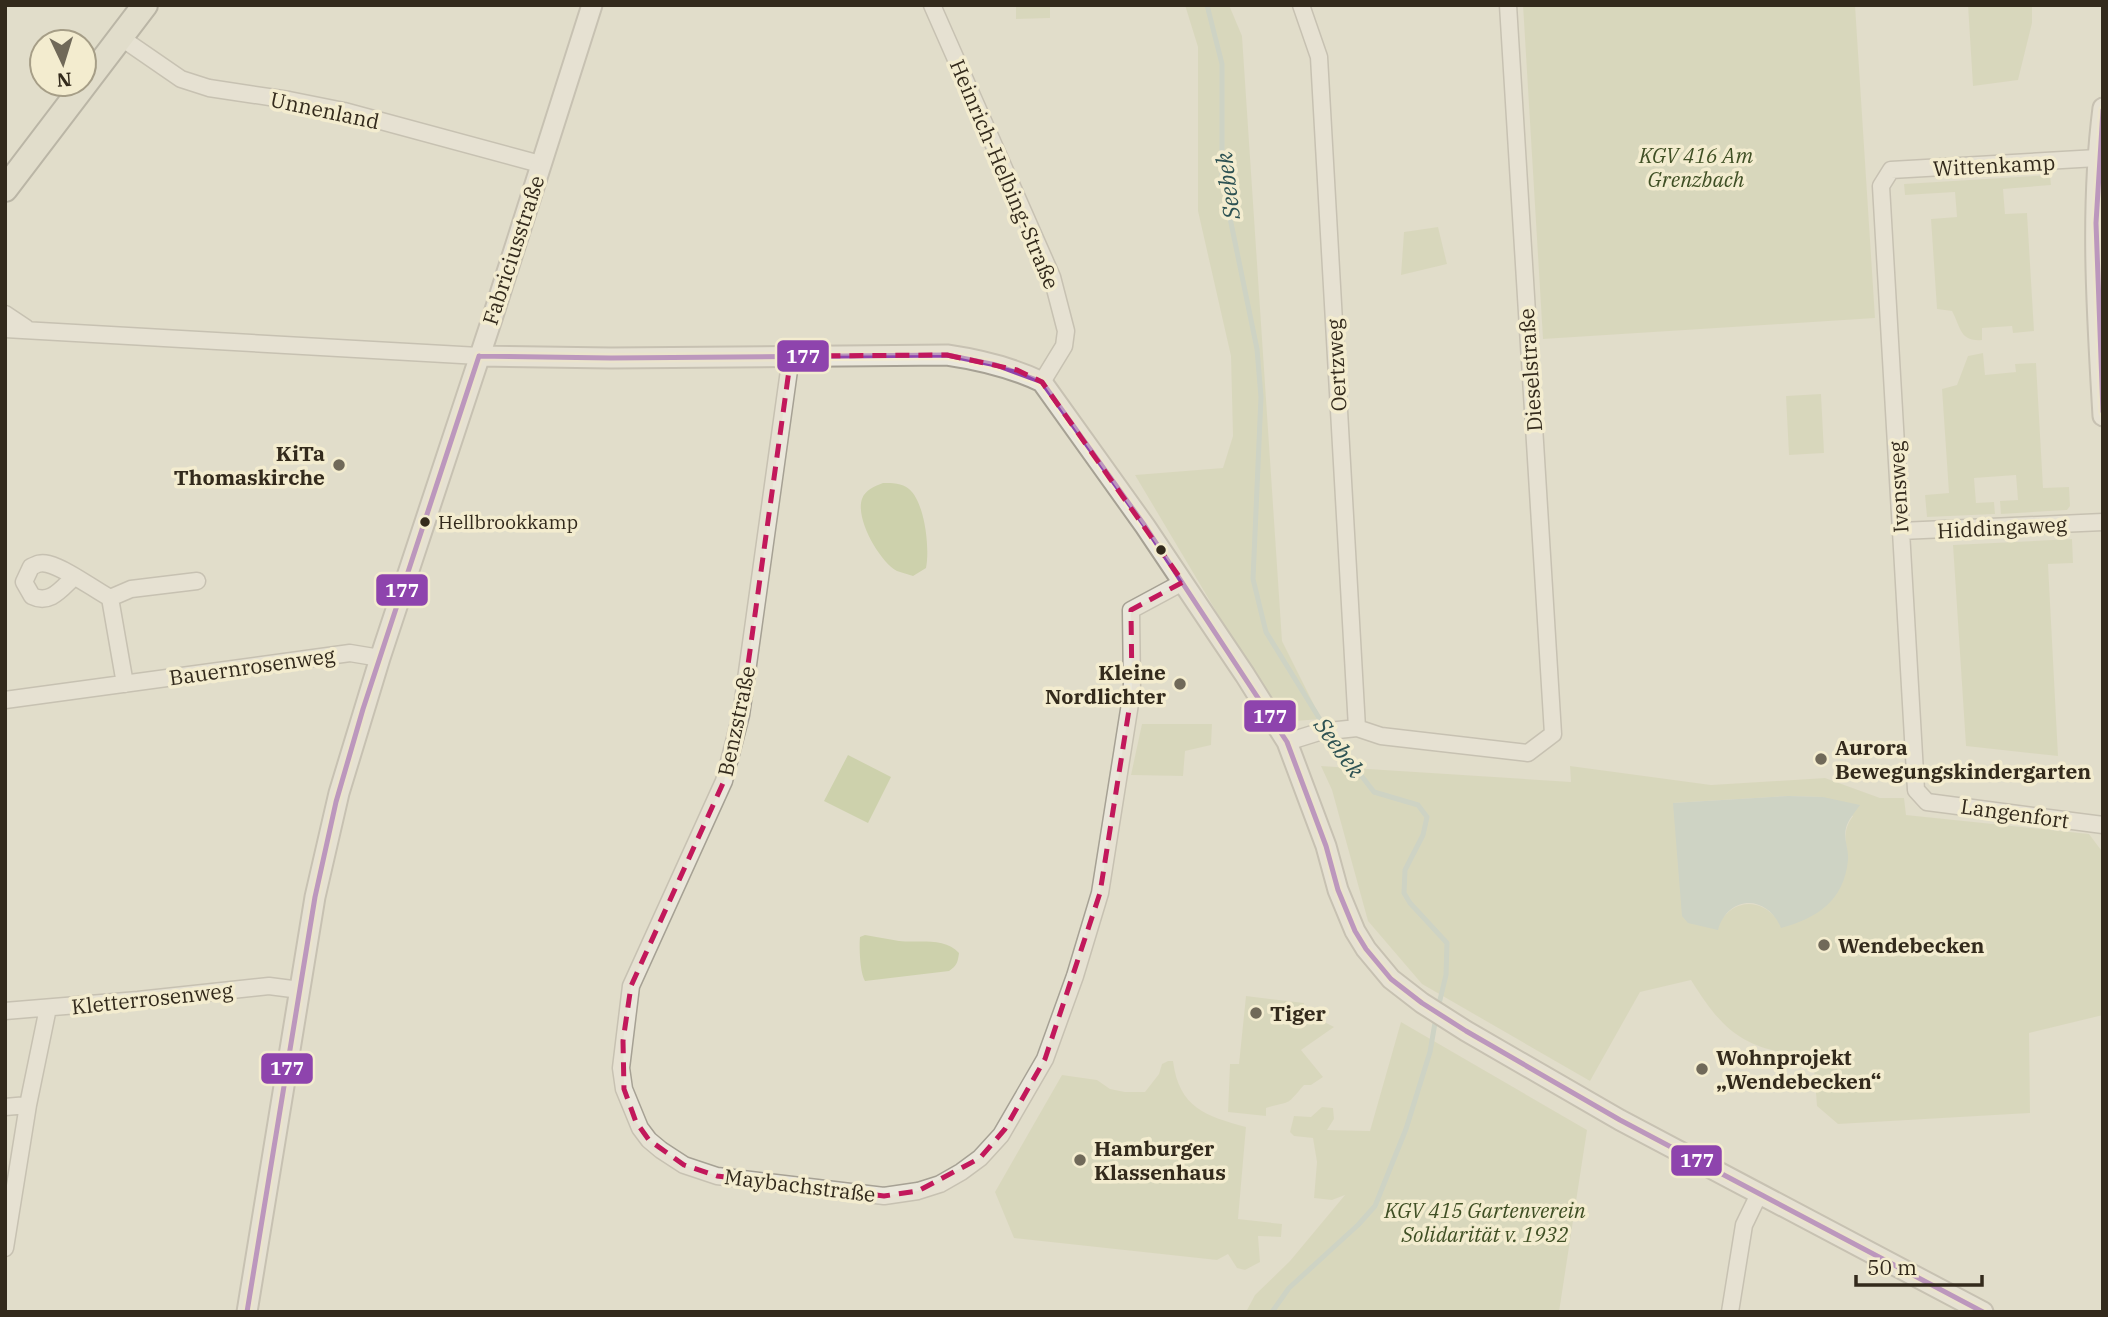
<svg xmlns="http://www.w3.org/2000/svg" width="2108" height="1317" font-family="'IBM Plex Serif',serif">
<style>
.green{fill:#cdd1ac;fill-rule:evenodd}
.water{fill:#b5c7bd}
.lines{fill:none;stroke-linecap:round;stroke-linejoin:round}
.stream{stroke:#b5c7bd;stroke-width:5}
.minor-casing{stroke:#a6a194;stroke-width:19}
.tertiary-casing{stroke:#a6a194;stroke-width:23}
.primary-casing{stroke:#8b877a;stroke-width:28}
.minor{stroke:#eae7db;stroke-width:16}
.tertiary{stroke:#eae7db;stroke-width:19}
.primary{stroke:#e1ddcd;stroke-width:24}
.bus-1-casing{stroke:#f3eccf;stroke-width:10}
.bus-1{stroke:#8e44ad;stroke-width:5}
.marked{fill:none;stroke:#c2185b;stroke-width:5;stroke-dasharray:14 9;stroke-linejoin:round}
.poi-dot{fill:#706959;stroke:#f3eccf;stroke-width:2.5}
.bus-dot{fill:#332a1c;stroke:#f3eccf;stroke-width:2.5}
.labels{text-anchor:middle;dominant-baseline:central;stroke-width:7;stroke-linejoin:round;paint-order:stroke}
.bus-label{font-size:19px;fill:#332a1c;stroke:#f3eccf;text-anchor:start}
.street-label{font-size:21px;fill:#332a1c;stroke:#f3eccf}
.park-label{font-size:21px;font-style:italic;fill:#3f4f24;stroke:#f3eccf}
.poi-label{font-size:21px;font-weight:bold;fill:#332a1c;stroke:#f3eccf;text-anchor:start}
.water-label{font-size:23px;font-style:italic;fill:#2c5152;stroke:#f3eccf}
.line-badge{stroke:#f3eccf;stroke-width:2.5}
.badge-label{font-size:19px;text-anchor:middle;font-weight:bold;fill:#fff}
</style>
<rect width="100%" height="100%" fill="#e1ddca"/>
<path class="green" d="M1016,5H1066L1050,6V18L1016,19Z
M1185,5H1229L1242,36L1282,641L1321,719L1282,722L1135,475L1223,468L1233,436L1231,356L1198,211V47Z
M1523,5H1855L1875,318L1543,339Z
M1968,5H2032V23L2018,80L1973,86Z
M2050,175L2051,185L2003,189L2005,214L2027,213L2034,331L2013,333L2012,326L1982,328V340C1960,342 1961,328 1952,311L1937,309L1931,219L1957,217L1955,192L1905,195L1904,184Z
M1438,227L1447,264L1401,275L1404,232Z
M1983,353L1985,375L2016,372L2015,364L2036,363L2043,488L2069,487L2070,506L2067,510L2001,514L2000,501L2018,500L2016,475L1974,478L1976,503L1994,502L1995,514L1927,517L1925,495L1949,493L1942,389L1957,385L1968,356Z
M1821,394L1824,453L1789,455L1786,396Z
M883,483C892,483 902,483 909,489C925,502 930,549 926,568L913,576C908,574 902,573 897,571C880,562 855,519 862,499C865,490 875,486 883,483Z
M2072,539L2073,563L2048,564L2058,756L1966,746L1953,545Z
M1142,724H1212L1211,745L1185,751L1183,776L1131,775Z
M848,755L891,777L868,823L824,801Z
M1321,766L1571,782L1570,766L1711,785L1825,778L1880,798H1904L1906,815L2089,834L2101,850L2103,1015L2029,1033L2030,1113L1838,1124L1817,1106L1813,1056C1747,1051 1725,1035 1691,980L1640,992L1590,1081L1422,984L1368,921L1332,790ZM1788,796L1823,797L1853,816C1845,827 1844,836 1847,849L1777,919C1760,898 1734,899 1720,922L1673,803Z
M865,935C876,937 888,939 899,941C919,943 945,937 959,953C958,961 957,966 949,971L865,981C860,973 859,948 860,937Z
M1246,996L1304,1003L1302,1017L1317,1018L1334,1027L1301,1050L1323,1077L1311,1085H1304C1285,1107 1293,1100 1266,1108V1116L1228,1112L1230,1064H1239Z
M1401,1022L1587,1130L1559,1312H1246L1255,1295L1290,1261L1345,1195L1332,1200L1314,1198L1317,1162L1313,1138L1294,1136L1290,1132L1294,1116L1311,1117L1322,1107L1333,1108L1334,1119L1327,1130L1370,1131Z
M1168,1061H1173C1179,1108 1206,1116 1246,1127L1238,1219L1282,1224L1281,1237L1258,1236L1260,1262L1245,1270L1237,1268L1228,1254L1217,1260L1014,1238L995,1192L1062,1075L1097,1080L1110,1089L1125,1092H1145L1159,1074L1162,1064Z"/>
<path class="water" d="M1788,796L1823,797L1860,805C1855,812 1848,820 1846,828C1843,839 1849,849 1848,860C1844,901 1817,918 1781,928C1767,894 1728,895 1718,930L1688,923L1682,916L1673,803Z"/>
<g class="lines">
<path class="stream" d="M1207,5L1222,64V179L1257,349L1261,397L1253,579L1266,632L1329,734L1374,792L1418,805L1427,817L1423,835L1405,870L1404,893L1410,903L1447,943L1446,975L1438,1008
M1272,1312L1289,1288L1358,1225L1375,1206L1406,1129L1430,1052L1436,1017"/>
<g class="minor-casing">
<path id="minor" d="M932,5L1052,277L1066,331L1064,346L1042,382
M1301,5L1319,57L1357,728
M120,37L181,79L209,88L289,100L344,111L540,164
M2097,158L1891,170L1881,186L1916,790L1927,802L2103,825
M5,314L26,328
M5,329L479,356
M791,356L741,715L724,781L631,986L621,1068L624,1089L640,1128L649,1140L661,1150L684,1165L717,1176L884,1196L918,1191L940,1184L961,1172L980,1158L1001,1135L1045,1059L1075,976L1100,893L1132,691L1131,610L1183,582
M1901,531L2103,522
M74,577C61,589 50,605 32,596L24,582L31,567C37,564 41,562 48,564C67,569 92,588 110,598L125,684
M110,598L131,589L197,581
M5,700L350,653L380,658
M1287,742L1319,732L1357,728L1381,736L1528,753L1553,734L1508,5
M5,1011L138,1000L269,986L300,990
M5,1107L28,1105
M5,1248L28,1105L48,1008
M1730,1312L1744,1225L1759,1194"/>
</g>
<g class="tertiary-casing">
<path id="tertiary" d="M2103,108C2090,210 2097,314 2103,416
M479,356L611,358L947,355C981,360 1011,367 1042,382L1145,526L1245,675L1287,742L1326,846L1338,890L1355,931L1366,949L1391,979L1422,1003L1466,1031L1620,1120L1983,1312
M247,1312L315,897L339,793L380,658L493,316L592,5"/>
</g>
<g class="primary-casing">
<path id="primary" d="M5,189L145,5"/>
</g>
<use href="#minor" class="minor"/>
<use href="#tertiary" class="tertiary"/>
<use href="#primary" class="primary"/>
<g class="bus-1-casing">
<path id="bus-1" d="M2103,110L2096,223L2103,412
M479,356L611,358L947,355L996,365L1042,382L1145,526L1287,742L1326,846L1338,890L1355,931L1366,949L1391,979L1422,1003L1466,1031L1620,1120L1983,1312
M247,1312L315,897L336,802L363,709L479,356"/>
</g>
<use href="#bus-1" class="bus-1"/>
</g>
<path d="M0 0H2108V1317H0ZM947,355L1017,370L1042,382L1183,582L1131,610L1132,691L1100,893L1045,1059L1005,1129L980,1158L918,1191L884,1196L717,1176L684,1165L649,1140L636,1122L624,1089L623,1041L631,986L724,781L741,715L791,356Z" fill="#e1ddca" fill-opacity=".55" fill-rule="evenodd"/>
<path class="marked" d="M947,355L1017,370L1042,382L1183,582L1131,610L1132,691L1100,893L1045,1059L1005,1129L980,1158L918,1191L884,1196L717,1176L684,1165L649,1140L636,1122L624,1089L623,1041L631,986L724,781L741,715L791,356Z"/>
<g class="poi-dot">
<circle cx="339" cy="465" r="7"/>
<circle cx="1180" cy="684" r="7"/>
<circle cx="1821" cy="759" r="7"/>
<circle cx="1824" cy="945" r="7"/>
<circle cx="1256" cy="1013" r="7"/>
<circle cx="1702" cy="1069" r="7"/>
<circle cx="1080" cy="1160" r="7"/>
</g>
<g class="bus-dot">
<circle cx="425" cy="522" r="6"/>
<circle cx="1161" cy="550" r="6"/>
</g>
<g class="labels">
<g class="bus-label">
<text x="438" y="522">Hellbrookkamp</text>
</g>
<g class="street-label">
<text transform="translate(325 110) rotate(12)">Unnenland</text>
<text transform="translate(1994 165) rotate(-3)">Wittenkamp</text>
<text transform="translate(1005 174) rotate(67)">Heinrich-Helbing-Straße</text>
<text transform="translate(513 250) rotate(-72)">Fabriciusstraße</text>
<text transform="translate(1336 365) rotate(-93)">Oertzweg</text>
<text transform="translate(1530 370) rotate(-94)">Dieselstraße</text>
<text transform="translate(1898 487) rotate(-93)">Ivensweg</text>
<text transform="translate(2002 527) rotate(-3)">Hiddingaweg</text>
<text transform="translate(252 666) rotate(-8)">Bauernrosenweg</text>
<text transform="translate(736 721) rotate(-78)">Benzstraße</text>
<text transform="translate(2015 813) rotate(8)">Langenfort</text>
<text transform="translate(152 998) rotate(-6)">Kletterrosenweg</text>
<text transform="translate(800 1185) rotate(7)">Maybachstraße</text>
</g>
<g class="park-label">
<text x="1696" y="155">KGV 416 Am<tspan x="1696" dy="24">Grenzbach</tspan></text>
<text x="1485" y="1210">KGV 415 Gartenverein<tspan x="1485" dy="24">Solidarität v. 1932</tspan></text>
</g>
<g class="poi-label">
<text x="325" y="453" text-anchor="end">KiTa<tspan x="325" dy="24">Thomaskirche</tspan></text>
<text x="1166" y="672" text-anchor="end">Kleine<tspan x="1166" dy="24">Nordlichter</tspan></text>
<text x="1835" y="747">Aurora<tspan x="1835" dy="24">Bewegungskindergarten</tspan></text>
<text x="1838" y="945">Wendebecken</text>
<text x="1270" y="1013">Tiger</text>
<text x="1716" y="1057">Wohnprojekt<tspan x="1716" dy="24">„Wendebecken“</tspan></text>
<text x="1094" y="1148">Hamburger<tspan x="1094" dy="24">Klassenhaus</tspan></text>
</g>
<g class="water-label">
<text transform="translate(1227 186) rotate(-97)">Seebek</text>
<text transform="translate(1340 747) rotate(54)">Seebek</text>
</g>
</g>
<g class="line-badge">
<rect x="776" y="339" width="54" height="34" rx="7" fill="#8e44ad"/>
<rect x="375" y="573" width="54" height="34" rx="7" fill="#8e44ad"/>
<rect x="1243" y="699" width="54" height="34" rx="7" fill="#8e44ad"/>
<rect x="260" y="1052" width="54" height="33" rx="7" fill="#8e44ad"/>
<rect x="1670" y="1144" width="53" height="33" rx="7" fill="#8e44ad"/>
</g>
<g class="badge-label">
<text x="803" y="363">177</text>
<text x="402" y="597">177</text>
<text x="1270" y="723">177</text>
<text x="287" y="1075">177</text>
<text x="1697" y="1167">177</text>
</g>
<rect width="2108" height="1317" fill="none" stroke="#332a1c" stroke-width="14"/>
<g transform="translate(63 63) rotate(176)"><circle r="33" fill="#f3eccf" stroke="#a69e87" stroke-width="2"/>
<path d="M0-5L12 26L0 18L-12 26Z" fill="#706959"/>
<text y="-10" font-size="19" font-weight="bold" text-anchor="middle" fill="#332a1c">N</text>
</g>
<path d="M1856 1275v10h126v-10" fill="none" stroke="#332a1c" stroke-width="3.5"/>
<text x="1867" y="1275" font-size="21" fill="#332a1c" stroke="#f3eccf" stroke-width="5" paint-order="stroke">50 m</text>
</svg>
